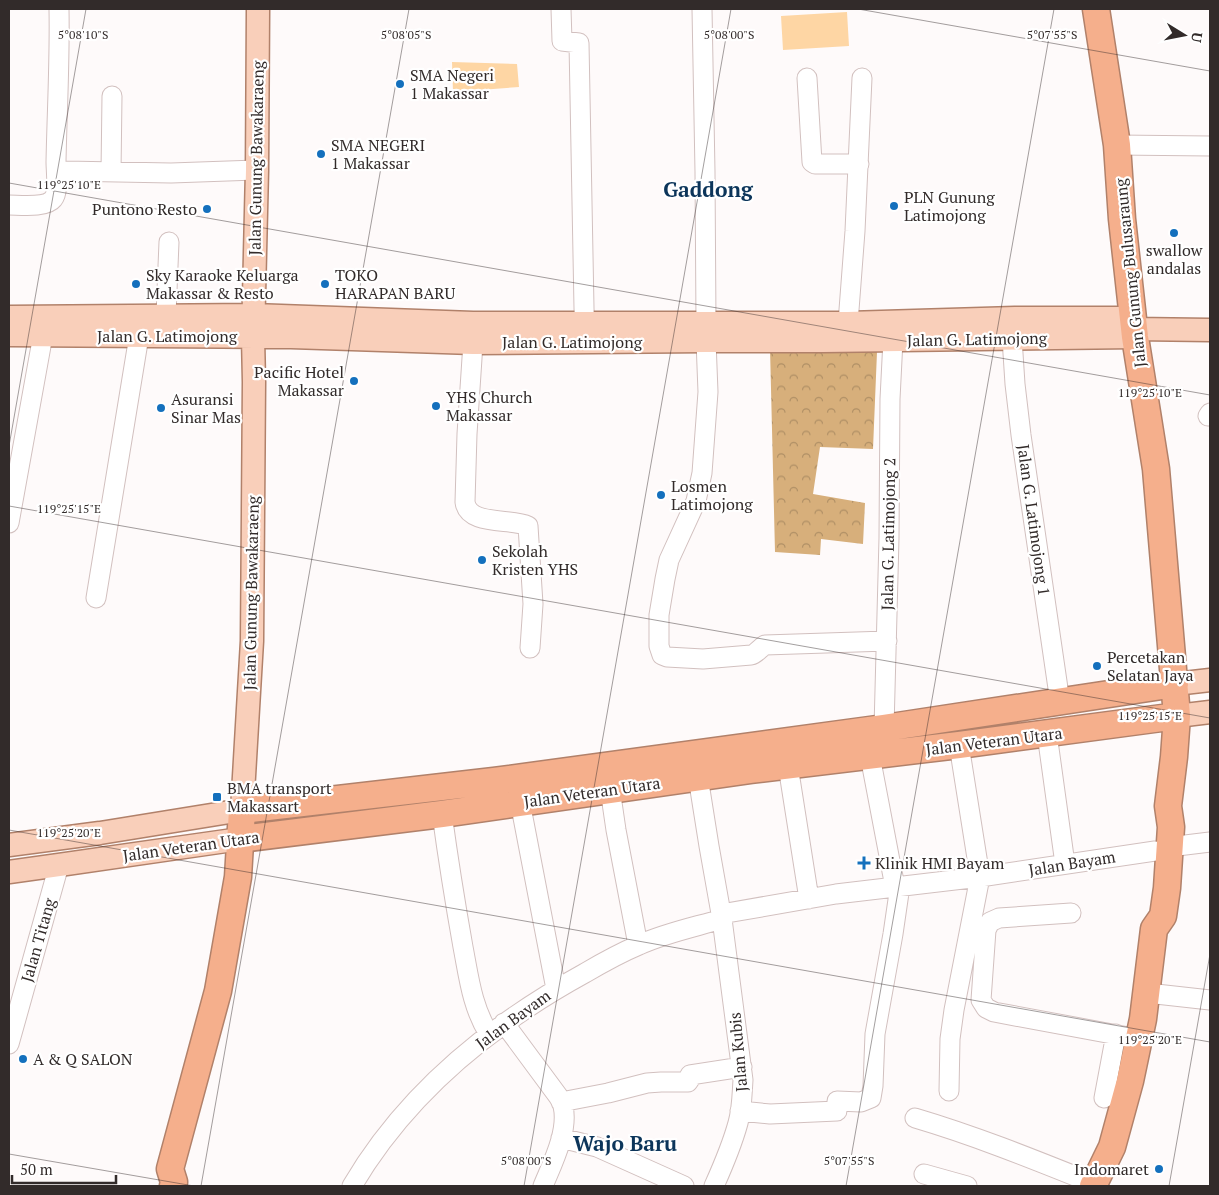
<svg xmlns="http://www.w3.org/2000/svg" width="1219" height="1195" font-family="'PT Serif',serif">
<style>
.forest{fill:url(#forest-crowns)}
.park{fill:#fed6a4}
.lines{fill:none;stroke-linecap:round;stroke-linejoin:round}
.minor-casing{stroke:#d2c0bf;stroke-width:21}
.major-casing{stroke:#b1816a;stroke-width:25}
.highway-casing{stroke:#b1816a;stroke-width:29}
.minor{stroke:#fff;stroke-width:19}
.major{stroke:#f9cfba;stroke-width:22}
.highway{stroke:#f5af8c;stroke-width:26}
.ticks{fill:none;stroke:#322b2a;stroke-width:1;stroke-opacity:0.45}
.poi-dot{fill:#1470bd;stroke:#fff;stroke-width:2}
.labels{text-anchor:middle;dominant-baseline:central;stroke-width:4.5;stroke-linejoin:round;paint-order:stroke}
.poi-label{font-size:16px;fill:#322b2a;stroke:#fff;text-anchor:start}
.street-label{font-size:16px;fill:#322b2a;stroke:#fff}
.district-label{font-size:21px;font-weight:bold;fill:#0c355a;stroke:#fff}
.ticks-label{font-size:12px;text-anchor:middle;fill:#322b2a;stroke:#fff;stroke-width:4.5;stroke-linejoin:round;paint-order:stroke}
</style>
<defs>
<pattern id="forest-crowns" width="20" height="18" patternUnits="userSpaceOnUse" patternTransform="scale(1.25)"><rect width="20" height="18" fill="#d7af7b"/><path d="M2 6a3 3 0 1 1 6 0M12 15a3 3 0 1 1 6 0" fill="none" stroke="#af8f65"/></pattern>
</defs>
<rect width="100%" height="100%" fill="#fefafa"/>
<path class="forest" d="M770,348L877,352L873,449L820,447L813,494L865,503L863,544L821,539L820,555L775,552Z"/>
<path class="park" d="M847,12L849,46L783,50L781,16Z
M452,62L517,64L519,87L453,92Z"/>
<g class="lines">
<g class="minor-casing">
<path id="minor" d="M561,9L562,41L579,43L584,308L585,337
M702,9L705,172L706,323
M807,78L812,162L815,164H859
M1117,145L1210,146
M65,171L171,173L257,170
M111,172L112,96
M9,205C20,205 46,208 53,199C59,192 56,172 56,162C57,111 60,60 59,9
M166,315L169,242
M848,323L855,231L862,78
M1012,338L1015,384L1021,435L1060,702
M706,341L708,392L702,473L696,501L669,560L665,579L659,615V646L662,655L667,657L703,659L751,655C756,654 760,648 765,645L887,641
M473,343L467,434L465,502C468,526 511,518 528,526L533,604L530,648
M1208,416L1210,413
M9,523L43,335
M96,598L139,336
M884,728L889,538L890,399L893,340
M1047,734L1065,864
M870,756L895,887
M788,766L809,899
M698,777L709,846L722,919L743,1080C742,1094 742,1109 738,1123C732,1145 723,1166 714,1186
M610,789L616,830L638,945
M520,802L556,989
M442,814C448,858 455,902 463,947C469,978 472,1007 489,1034
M1169,847L1210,842
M1071,913L999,918L990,922L986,930L981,1000L986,1008L994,1012L1139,1039
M721,914L836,894L980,877L1155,851
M1147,993L1210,1000
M504,1023L558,1096C560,1099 562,1103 563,1106C569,1131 552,1164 543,1186
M9,1044L59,865
M949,1091L950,1039L954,1010L980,877L959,745
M1104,1098L1116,1034
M561,1102L608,1093L647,1083L661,1082H688L690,1079V1075L742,1067
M740,1111L770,1114L837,1111V1101L861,1102L871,1098L873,1086L875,1034L893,934L900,886
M915,1118C976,1136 1035,1160 1095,1184
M561,1138L597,1147L684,1186
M924,1174L967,1186
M352,1186C406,1094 492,1024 585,973C602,963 620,953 639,945C665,933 695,927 722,919"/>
</g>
<g class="major-casing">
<path id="major" d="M9,317L253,315L473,323H848L1015,318H1133
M1134,329L1210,330
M9,335L291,337L473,343L706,341H823L1135,337
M1175,684L1210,680
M1177,716L1210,712
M9,845L100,833L242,810L252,641L254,382L253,337L257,170L258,9
M9,872L59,865L240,839"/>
</g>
<g class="highway-casing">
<path id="highway" d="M240,839L442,814L751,770L959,745L1177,716
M173,1186L174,1182L170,1169L218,991L238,877L242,810L494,781L884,728L1175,684
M1093,1186L1112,1147L1130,1081L1143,1019L1154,929L1163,916L1167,888L1171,827L1168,806L1174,757L1177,716L1156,469L1135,337L1122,219L1117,145L1096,9"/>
</g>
<use href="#minor" class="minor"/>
<use href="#major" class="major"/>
<use href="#highway" class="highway"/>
</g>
<path class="ticks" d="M858,9L1210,71M9,183L1210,395M9,446L86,9M9,506L1210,718M9,830L1210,1042M9,1154L194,1186M201,1186L409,9M524,1186L731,9M846,1186L1054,9M1169,1186L1210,954"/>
<g class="poi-dot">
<circle cx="400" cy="84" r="5"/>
<circle cx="321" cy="154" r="5"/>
<circle cx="894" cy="206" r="5"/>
<circle cx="207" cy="209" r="5"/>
<circle cx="1174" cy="233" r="5"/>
<circle cx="136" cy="284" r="5"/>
<circle cx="325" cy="284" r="5"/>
<circle cx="354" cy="381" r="5"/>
<circle cx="436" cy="406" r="5"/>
<circle cx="161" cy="408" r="5"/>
<circle cx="661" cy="495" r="5"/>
<circle cx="482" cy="560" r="5"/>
<circle cx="1097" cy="666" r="5"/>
<rect x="212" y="792" width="10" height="10" rx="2.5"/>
<path d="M861.5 855.5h5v5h5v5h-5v5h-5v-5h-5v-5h5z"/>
<circle cx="23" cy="1059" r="5"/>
<circle cx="1159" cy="1169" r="5"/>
</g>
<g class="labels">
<g class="poi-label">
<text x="410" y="75">SMA Negeri<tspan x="410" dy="18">1 Makassar</tspan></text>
<text x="331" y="145">SMA NEGERI<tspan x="331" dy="18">1 Makassar</tspan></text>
<text x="904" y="197">PLN Gunung<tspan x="904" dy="18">Latimojong</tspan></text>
<text x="197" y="209" text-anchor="end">Puntono Resto</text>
<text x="1174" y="250" text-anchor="middle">swallow<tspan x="1174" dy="18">andalas</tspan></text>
<text x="146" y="275">Sky Karaoke Keluarga<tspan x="146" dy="18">Makassar &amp; Resto</tspan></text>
<text x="335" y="275">TOKO<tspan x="335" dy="18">HARAPAN BARU</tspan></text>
<text x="344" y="372" text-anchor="end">Pacific Hotel<tspan x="344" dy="18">Makassar</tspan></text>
<text x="446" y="397">YHS Church<tspan x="446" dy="18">Makassar</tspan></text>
<text x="171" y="399">Asuransi<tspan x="171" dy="18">Sinar Mas</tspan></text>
<text x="671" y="486">Losmen<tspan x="671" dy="18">Latimojong</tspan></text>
<text x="492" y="551">Sekolah<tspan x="492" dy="18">Kristen YHS</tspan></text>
<text x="1107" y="657">Percetakan<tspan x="1107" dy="18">Selatan Jaya</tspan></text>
<text x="227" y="788">BMA transport<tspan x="227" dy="18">Makassart</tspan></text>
<text x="875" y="863">Klinik HMI Bayam</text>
<text x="33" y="1059">A &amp; Q SALON</text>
<text x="1149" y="1169" text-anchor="end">Indomaret</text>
</g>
<g class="street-label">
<text transform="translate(256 158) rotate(-89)">Jalan Gunung Bawakaraeng</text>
<text transform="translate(1130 273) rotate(-96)">Jalan Gunung Bulusaraung</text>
<text x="167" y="336">Jalan G. Latimojong</text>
<text transform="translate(977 339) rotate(-1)">Jalan G. Latimojong</text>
<text x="572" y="342">Jalan G. Latimojong</text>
<text transform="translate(1034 520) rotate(82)">Jalan G. Latimojong 1</text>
<text transform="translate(888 534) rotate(-89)">Jalan G. Latimojong 2</text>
<text transform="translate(251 593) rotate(-89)">Jalan Gunung Bawakaraeng</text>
<text transform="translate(994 741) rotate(-7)">Jalan Veteran Utara</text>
<text transform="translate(592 792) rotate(-8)">Jalan Veteran Utara</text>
<text transform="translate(191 846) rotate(-8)">Jalan Veteran Utara</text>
<text transform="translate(1072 863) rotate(-9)">Jalan Bayam</text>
<text transform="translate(38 940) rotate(-74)">Jalan Titang</text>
<text transform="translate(513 1019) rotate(-36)">Jalan Bayam</text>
<text transform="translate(738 1052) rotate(-95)">Jalan Kubis</text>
</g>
<g class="district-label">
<text x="708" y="189">Gaddong</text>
<text x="625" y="1143">Wajo Baru</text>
</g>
</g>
<g class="ticks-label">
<text x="406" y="39">5°08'05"S</text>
<text x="729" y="39">5°08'00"S</text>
<text x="1052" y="39">5°07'55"S</text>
<text x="83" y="39">5°08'10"S</text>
<text x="69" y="189">119°25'10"E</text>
<text x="1150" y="397">119°25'10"E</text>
<text x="69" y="513">119°25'15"E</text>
<text x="1150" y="720">119°25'15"E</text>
<text x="69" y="837">119°25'20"E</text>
<text x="1150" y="1044">119°25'20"E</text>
<text x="526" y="1165">5°08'00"S</text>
<text x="849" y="1165">5°07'55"S</text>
</g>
<rect width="1219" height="1195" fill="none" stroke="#322b2a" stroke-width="20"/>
<g transform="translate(1184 35) rotate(100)" stroke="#ffffff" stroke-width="4" paint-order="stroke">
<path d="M0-4L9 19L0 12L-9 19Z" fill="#322b2a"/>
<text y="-8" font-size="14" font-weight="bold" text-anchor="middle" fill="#322b2a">U</text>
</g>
<path d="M12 1175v8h104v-8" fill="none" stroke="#322b2a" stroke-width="2.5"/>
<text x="20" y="1175" font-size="15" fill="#322b2a" stroke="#ffffff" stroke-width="4" paint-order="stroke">50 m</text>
</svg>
